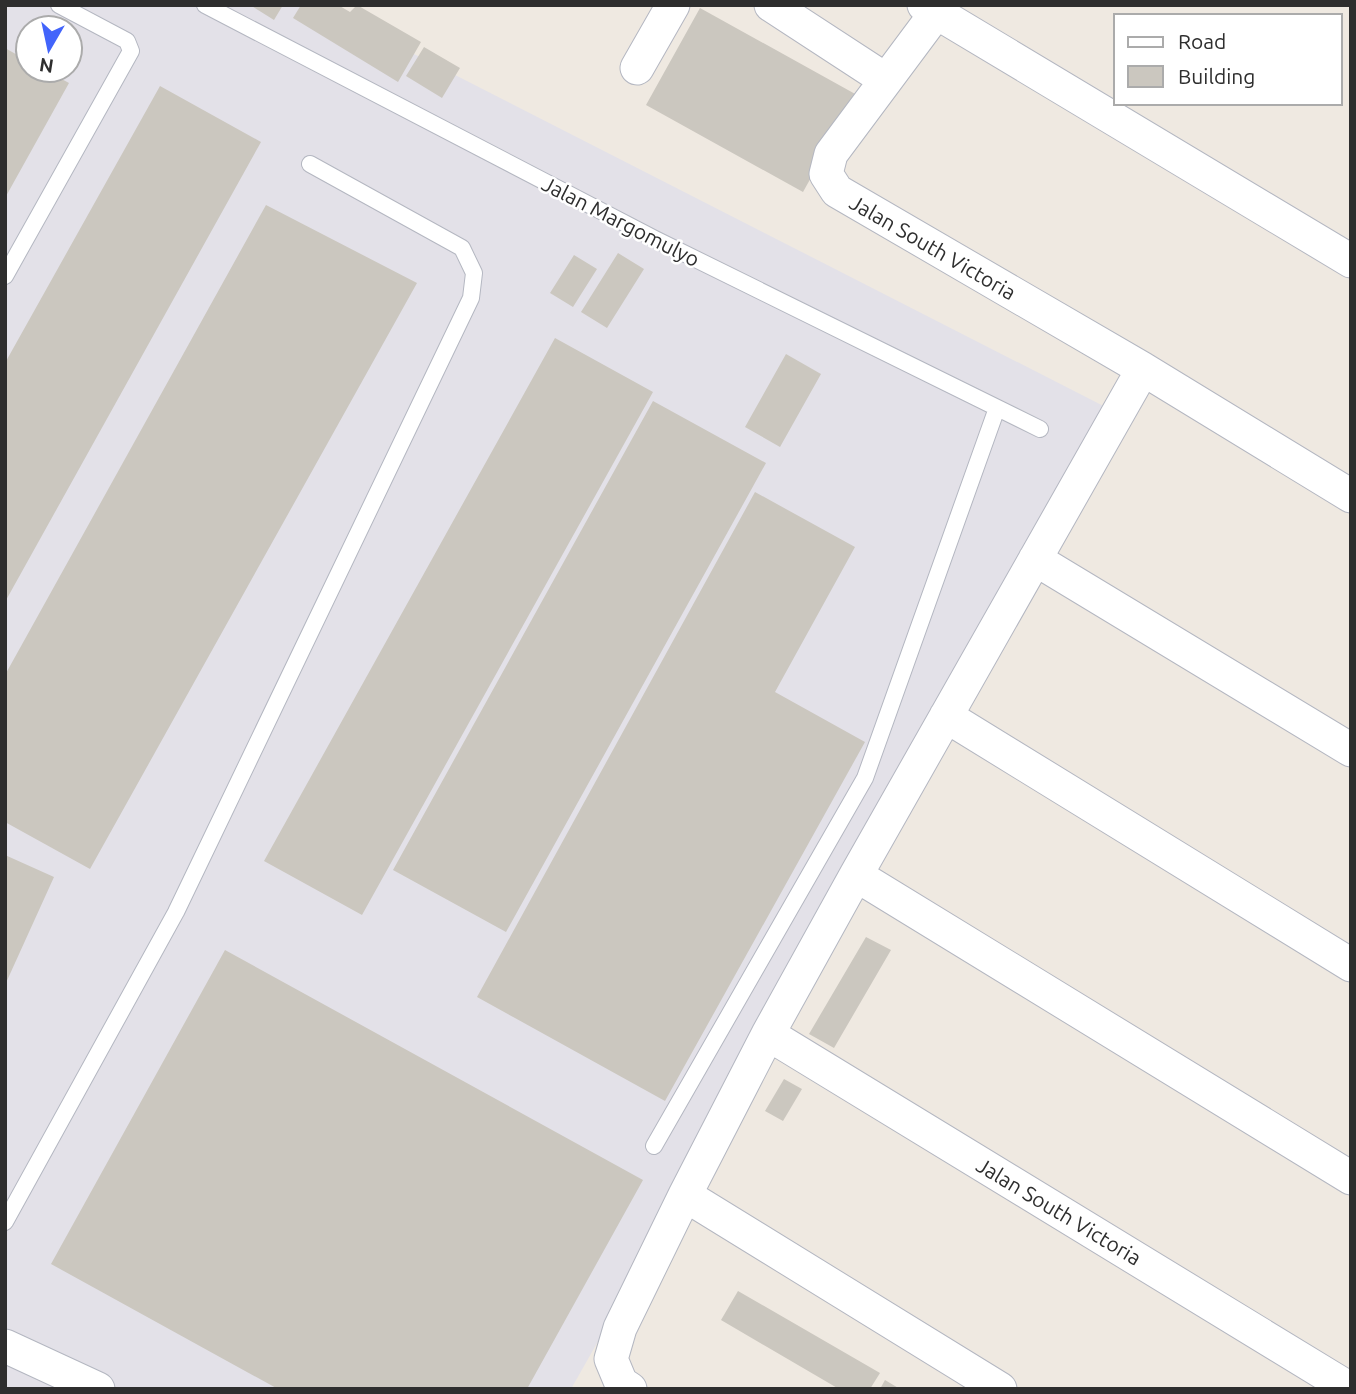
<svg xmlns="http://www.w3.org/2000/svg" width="1356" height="1394" font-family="Ubuntu,sans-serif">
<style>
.industrial{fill:#e3e1e8;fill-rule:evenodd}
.building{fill:#cbc7bf}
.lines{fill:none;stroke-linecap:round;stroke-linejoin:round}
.lane-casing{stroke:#b4b7c1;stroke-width:18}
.street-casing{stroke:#b4b7c1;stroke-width:35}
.lane{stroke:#fff;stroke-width:16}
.street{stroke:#fff;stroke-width:33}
.labels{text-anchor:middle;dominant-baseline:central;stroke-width:5;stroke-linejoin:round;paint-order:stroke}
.street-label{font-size:21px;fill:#2e2e2e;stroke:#fff}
</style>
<rect width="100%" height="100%" fill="#efe9e1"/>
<path class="industrial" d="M5,5H318L1123,416L571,1389H5ZM28,28H70V70H28Z"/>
<path class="building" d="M250,5H283L274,20Z
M301,5H338L350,12L357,5L421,42L398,82L293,18Z
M700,8L857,95L803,192L646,105Z
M424,47L460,68L442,98L406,76Z
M5,48L28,61V70H45L69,83L5,198Z
M160,86L261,142L5,602V363Z
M266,205L417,283L90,869L5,822V675Z
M618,253L644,269L607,328L581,312Z
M574,255L597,269L573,307L550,293Z
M555,338L653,392L362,915L264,861Z
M786,354L821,374L780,447L745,427Z
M653,401L766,463L506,932L393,870Z
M755,492L855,547L775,692L865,742L665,1101L477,997Z
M5,855L54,877L5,985Z
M866,937L891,950L834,1048L809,1034Z
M225,950L643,1180L527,1389H278L51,1264Z
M784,1079L802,1089L783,1121L765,1111Z
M738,1291L880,1373L870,1389H839L721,1320Z
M885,1380L900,1389H880Z"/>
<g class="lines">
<g class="lane-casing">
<path id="lane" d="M205,5L655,239L1040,429
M5,276L131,51L127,41L59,5
M654,1146L865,778L997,408
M5,1222L176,912L471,298L474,273L462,248L310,164"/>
</g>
<g class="street-casing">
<path id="street" d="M771,5L886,80
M924,5L1351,261
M936,13L831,154L826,174L837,191L1143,369
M637,68L673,5
M1035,559L1351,750
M946,716L1351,965
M856,875L1351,1178
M768,1034L1350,1389
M685,1195L1000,1389
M5,1346L98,1389
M630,1389L621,1383L611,1359L620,1328L685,1195L768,1034L856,875L1143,369L1351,496"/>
</g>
<use href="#lane" class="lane"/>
<use href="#street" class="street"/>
</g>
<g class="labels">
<g class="street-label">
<text transform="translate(621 221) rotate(27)">Jalan Margomulyo</text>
<text transform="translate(933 247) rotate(30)">Jalan South Victoria</text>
<text transform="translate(1059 1211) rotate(31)">Jalan South Victoria</text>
</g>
</g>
<rect width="1356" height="1394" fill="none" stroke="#2e2e2e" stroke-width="14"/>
<rect x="1114" y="14" width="228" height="91" fill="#ffffff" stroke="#ababab" stroke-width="2"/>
<rect x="1128" y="37" width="35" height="10" fill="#ffffff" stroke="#ababab" stroke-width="2"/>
<text x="1178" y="49" font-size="21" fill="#2e2e2e">Road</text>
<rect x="1128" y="66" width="35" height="21" fill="#cbc7bf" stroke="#ababab" stroke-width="2"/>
<text x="1178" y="84" font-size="21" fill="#2e2e2e">Building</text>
<g transform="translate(49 49) rotate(189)"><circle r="33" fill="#ffffff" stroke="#ababab" stroke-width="2"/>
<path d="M0-5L12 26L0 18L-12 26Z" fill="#4264fb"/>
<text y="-10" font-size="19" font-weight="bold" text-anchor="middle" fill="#2e2e2e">N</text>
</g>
</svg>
